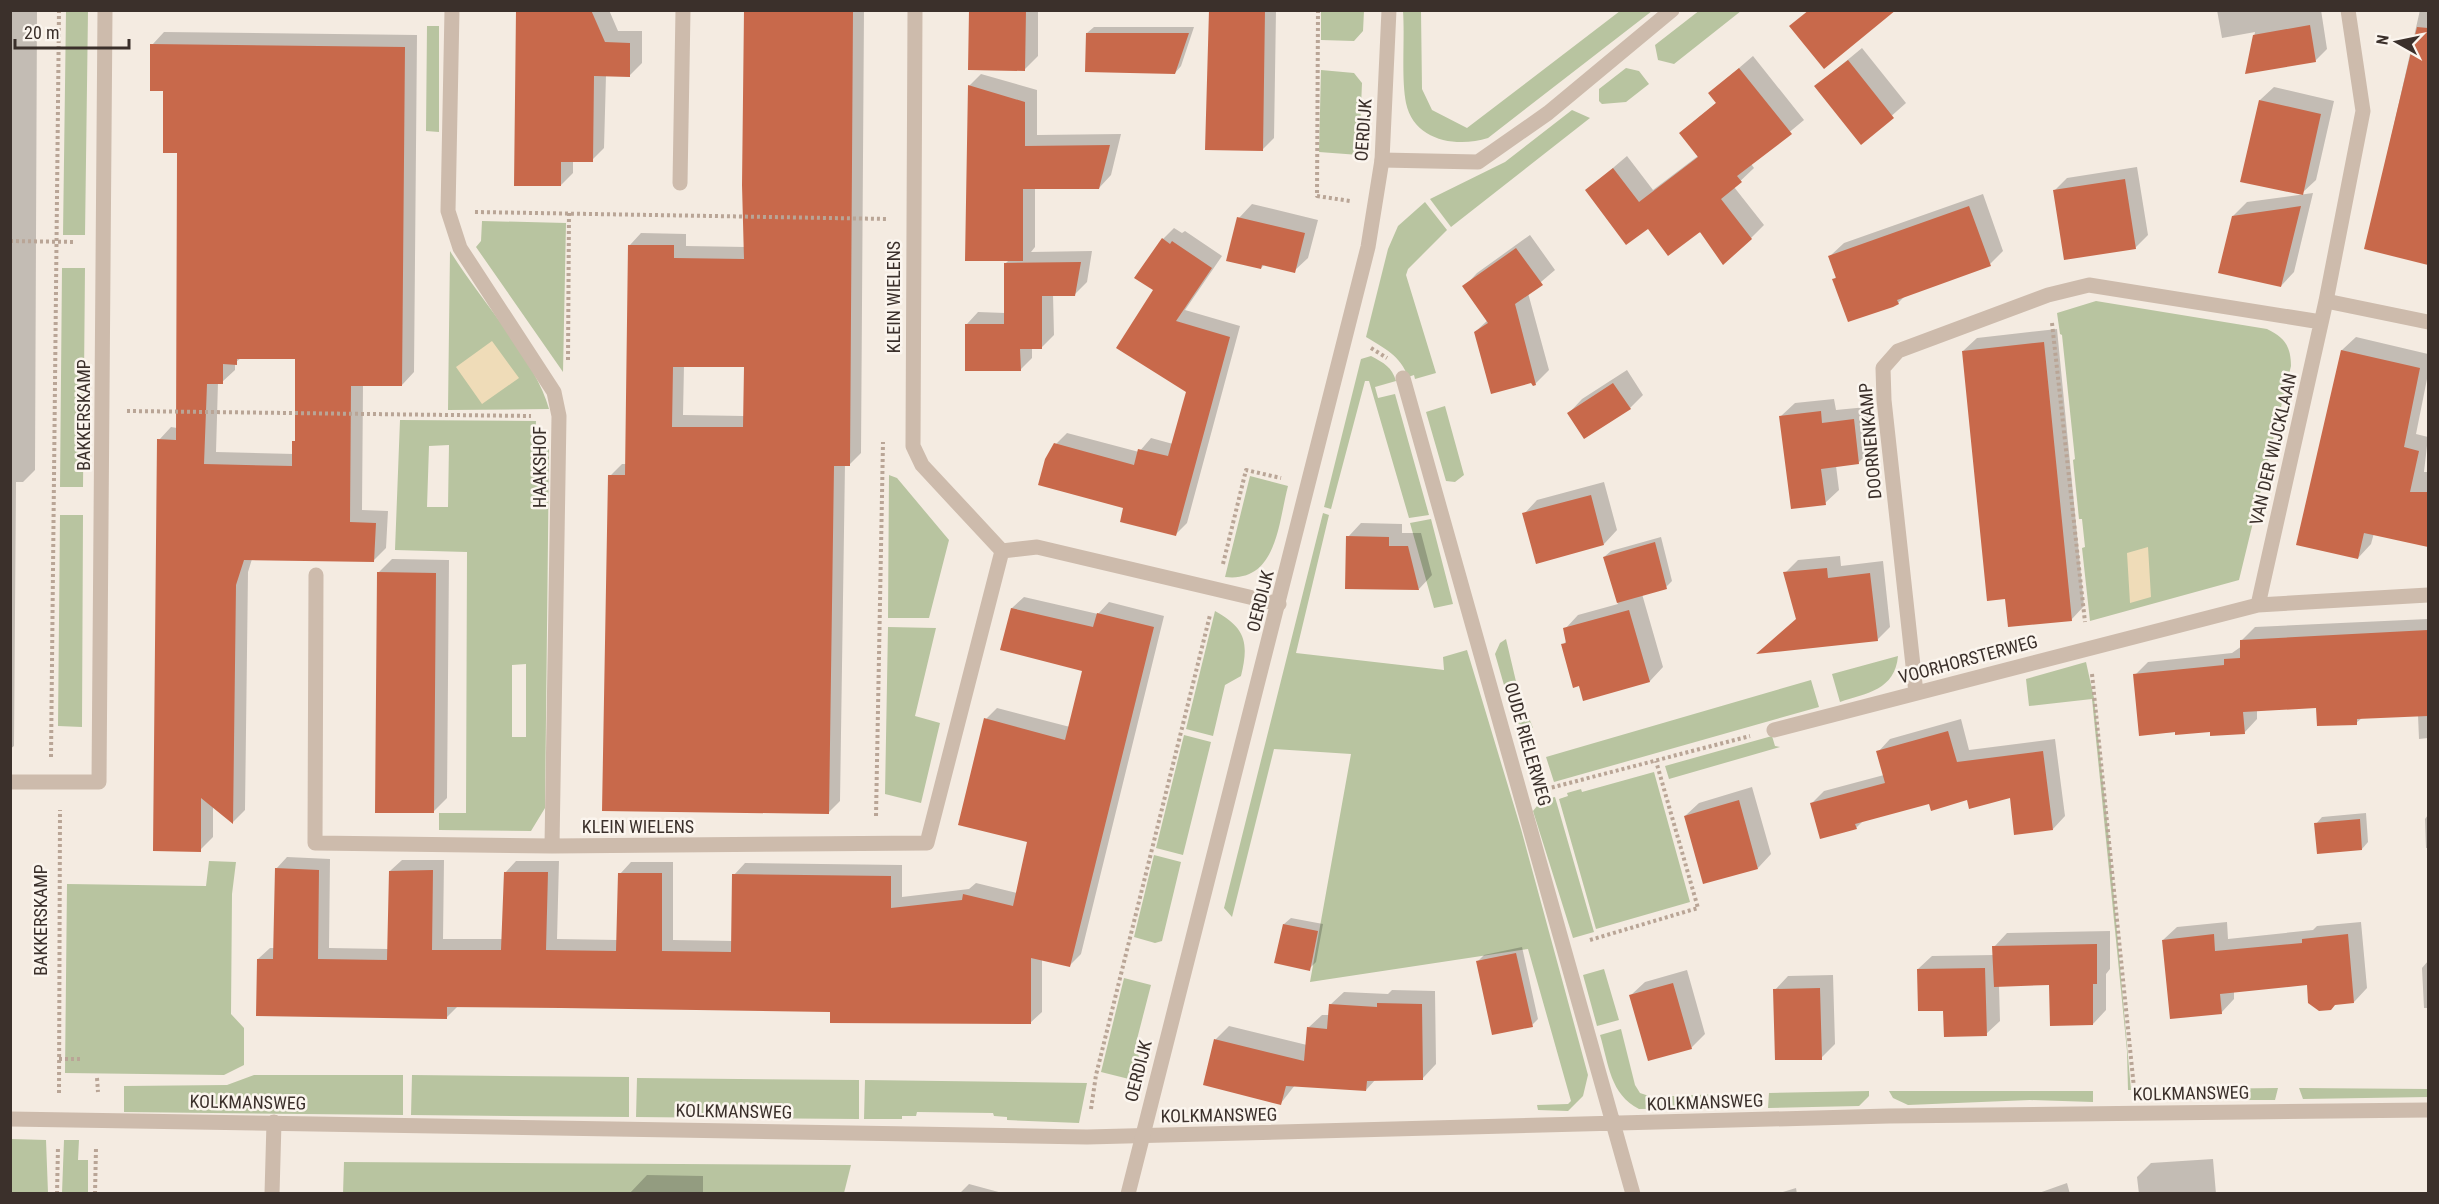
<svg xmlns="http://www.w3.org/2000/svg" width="2439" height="1204" font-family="'Roboto Condensed',sans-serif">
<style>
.green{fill:#b8c4a0;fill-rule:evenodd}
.sand{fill:#efdcb8}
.shadow{fill:#0003;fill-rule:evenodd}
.building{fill:#c8694b;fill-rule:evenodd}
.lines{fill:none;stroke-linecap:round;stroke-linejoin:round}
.path{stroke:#b9a596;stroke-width:4;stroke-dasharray:3 3;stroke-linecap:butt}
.minor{stroke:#cdbbac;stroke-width:15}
.tertiary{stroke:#cdbbac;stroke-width:15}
.labels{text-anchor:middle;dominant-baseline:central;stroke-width:5;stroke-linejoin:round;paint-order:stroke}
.street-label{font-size:18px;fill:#3b302b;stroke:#fbf5ee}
</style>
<rect width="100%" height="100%" fill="#f4ebe1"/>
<path class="green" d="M1700,10L1741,11L1674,64L1658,60L1655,45Z
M66,11H88L85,235H63Z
M1321,11H1364L1363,31L1354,41L1321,40Z
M1403,11H1421L1422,89L1432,110L1467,128L1620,11H1652L1488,138C1457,148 1414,141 1406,103C1401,77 1405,38 1403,11Z
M427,26H439V132L426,131Z
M1626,68L1639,71L1649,84L1626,102L1602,104L1599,101V89Z
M1321,70L1354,73L1362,83L1359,155L1319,152Z
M1572,110L1590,118L1451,227L1430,199L1505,162Z
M1425,202L1447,230L1408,269L1406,275L1436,373L1415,379L1414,375L1408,377C1401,356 1384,348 1366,337L1388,249L1398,226Z
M482,221L566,223L563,372L476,247L481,241Z
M450,251C478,297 536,360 549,409L448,410Z
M62,268H85L83,487H60Z
M2096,301L2267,329C2284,337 2291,346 2291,366L2239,580L2090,621L2082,548L2085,547L2082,519H2079L2073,460L2075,459L2062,335L2060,334L2057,313Z
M1371,356C1384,363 1392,367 1396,381L1375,387L1378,398L1395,394L1429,515L1409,518L1369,381H1365L1331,509L1324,507L1361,359Z
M1445,406L1464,475L1455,482L1446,481L1426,412Z
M400,420L536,421L535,448L549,449L545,808L531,831L439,830V813H466L467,552L395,550ZM449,445L448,507H427L429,446ZM526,664V737H512V665Z
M889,475L897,478L949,540L929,618H888Z
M1250,476L1288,486C1278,524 1277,583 1225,577Z
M1323,513L1329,515L1296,653L1444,670L1443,657L1467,650L1521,829L1588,1075L1583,1096L1568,1111L1538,1110L1537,1105L1568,1104L1571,1101L1528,949L1310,982L1351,754L1274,749L1232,917L1224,908Z
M60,515H83L82,727L58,726Z
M1431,519L1453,604L1434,608L1410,523Z
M1215,611C1246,628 1249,643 1241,676L1225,685L1213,736L1186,729Z
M888,627L936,628L915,716L940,723L921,803L885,794Z
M1506,639L1518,690L1533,728L1515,723L1495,654L1500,643Z
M1898,656C1895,690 1867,693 1840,702L1832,674Z
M2086,662L2094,698L2108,830L2131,1090H2128L2127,1051L2092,699L2029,706L2026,679Z
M1811,680L1819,707L1554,782L1546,757Z
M1184,735L1211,742L1183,855L1156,848Z
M1772,736L1775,746L1780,747L1669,779L1665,766Z
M1654,772L1690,902L1596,929L1559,799L1568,796L1567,793L1581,789L1582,792Z
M1555,797L1594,932L1573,938L1533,811L1542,800Z
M1154,855L1181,862L1162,941L1155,943L1134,937Z
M209,861L236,862L232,894L231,1014L244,1028V1065L224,1075L65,1073L67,884L206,886Z
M1604,969L1619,1020L1597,1026L1583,975Z
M1124,978L1151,985L1135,1047L1141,1061L1137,1081L1101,1072Z
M1621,1029L1635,1085L1640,1093L1652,1097L1740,1093L1733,1108L1639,1109C1610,1094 1609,1065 1600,1035Z
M254,1075H403V1115L124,1112V1086L227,1085Z
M412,1075L629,1077V1117L411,1115Z
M637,1078L859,1080V1119L636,1117Z
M865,1080L1087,1083L1079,1123L1007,1120V1117L994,1116L993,1113L917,1112L916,1116H902V1119H864Z
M2278,1088L2275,1100H2190L2192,1089Z
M2299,1088L2428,1089V1097L2303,1099Z
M1869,1091V1096L1859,1106L1768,1108L1769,1093Z
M1889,1091H2093V1102L2030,1100L1908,1105L1893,1098Z
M11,1139L46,1140L48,1193H11Z
M64,1140H79L78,1160H88V1193H62Z
M344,1162L851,1165L844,1193L343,1194Z"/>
<path class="sand" d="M492,341L519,378L482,404L456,367Z
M2148,547L2151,597L2130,603L2127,553Z"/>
<path class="shadow" d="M10,10H37L35,470L23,482H16L14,746L10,749Z
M517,10H609L618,31H642V63L629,76L606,75L604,148L592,160H573V173L561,185Z
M746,10H864L861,453L849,465L845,464L840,801L828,813L610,476L622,464H627L630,245L641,233L686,234V246L746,247ZM684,365L746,366L744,416L683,415Z
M970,10H1038V56L1024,70Z
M1211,10H1276L1274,138L1262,150Z
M2217,10H2321L2327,49L2315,61L2247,73L2255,32L2222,38Z
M2420,10H2428V263L2366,248Z
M1094,27H1194L1181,66L1175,73L1087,33Z
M164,32L417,35L414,372L402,385L363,384L362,510L388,511L386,548L374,560L252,559L248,572L245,810L233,822L213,806V837L200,850L159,440L171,427L177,428L179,152L152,45ZM242,357L296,358L297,439L294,454L216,452L218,382H222L235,370V363Z
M1862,48L1906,103L1861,143L1816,86Z
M1753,56L1804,120L1751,164L1754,168L1734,187L1764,225L1751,238L1648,227L1587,190L1627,156L1653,190L1698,156L1681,133L1717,102L1710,93Z
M981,74L1037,90V135L1121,134L1111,175L1099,188L1035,187V247L1031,252L1092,251L1087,282L1075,294H1053L1054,335L1042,347H1032V358L1020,370L967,324L978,312L1005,313V264L1009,260L969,86Z
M2274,87L2334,101L2316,180L2302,193L2260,100Z
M2137,167L2148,235L2135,248L2055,190L2067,178Z
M2313,193L2294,272L2281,286L2233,216L2247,202Z
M1983,194L2003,251L1990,264L1906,295L1898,303L1834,279L1837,276L1830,256L1844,243Z
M1252,204L1318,220L1308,258L1294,271L1265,264L1261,268L1239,218Z
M1174,228L1182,233L1185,231L1222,256L1185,310L1240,326L1187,523L1176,534L1125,507L1056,444L1067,433L1139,452L1151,438L1173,444L1188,391L1155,290L1163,239Z
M1530,235L1555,270L1528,293L1549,370L1535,384L1475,332L1488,320L1464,287L1477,273Z
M2057,329L2084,606L2071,620L1963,351L1977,338Z
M2356,337L2428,354V374L2416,434L2428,437L2424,472H2428V545L2374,533L2371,544L2358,558L2342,350Z
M1627,370L1643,395L1630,408L1569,413L1582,399Z
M1834,399L1836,410L1867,407L1872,449L1858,463L1836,466L1839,490L1825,503L1781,416L1795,403Z
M1604,482L1617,530L1604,544L1524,514L1537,500Z
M1361,523L1402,524V533H1421L1432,575L1419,589L1348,537Z
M1661,537L1672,581L1666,587L1642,594L1663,667L1650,681L1584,699L1563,645L1567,640L1565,629L1578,615L1618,604L1604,557L1611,551Z
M1840,556L1841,566L1883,561L1890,627L1877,640L1798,618L1785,573L1798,560Z
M392,559L449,560L447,798L434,811L378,573Z
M1024,597L1098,614L1109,602L1164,616L1081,954L1069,966L1042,959V1012L1030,1023L831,1010L458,1006L446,1018L258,959L270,948H275L276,869L287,857L330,859L329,948L388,949L390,871L402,860H444L443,939H503L505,873L516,861H559L557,939L618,940L620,874L631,862H673V940L733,941L734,875L745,863L902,865V897L969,889L976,883L1017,893L1029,841L986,719L997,708L1070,727L1084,670L1002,649L1012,608Z
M2428,619V738L2419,739L2418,715L2362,718L2356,723L2317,707L2257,710V719L2244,733L2212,730L2141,734L2135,675L2148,662L2232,653L2242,646V640L2255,627Z
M1961,719L1969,750L2055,739L2065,816L2053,829L2011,796L1930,802L1864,820L1856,828L1812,803L1824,791L1884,775L1878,752L1890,739Z
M1752,787L1771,854L1758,868L1685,816L1699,803Z
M2366,813L2368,842L2362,849L2316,824L2322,817Z
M2428,815V848H2426L2425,819Z
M10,855H12L10,945Z
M1291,918L1323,924L1316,962L1309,969L1284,924Z
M2227,922L2228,939L2313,930L2317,926L2361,922L2367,988L2354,1002L2308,983L2234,991V999L2221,1013L2163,940L2177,927Z
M2110,931V969L2106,974V1010L2093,1024L2051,983L1999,986L2000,1021L1986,1034L1945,1009L1918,969L1932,956L1994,955V947L2007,933Z
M1522,947L1538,1019L1532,1025L1478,961L1484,955Z
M2428,961V1008H2424L2422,968Z
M1687,970L1705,1034L1691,1048L1631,995L1645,982Z
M1833,975L1835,1044L1821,1058L1775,990L1788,976Z
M1392,990L1435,991L1436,1064L1423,1078L1376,1079L1366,1090L1295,1085L1281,1103L1205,1084L1216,1039L1229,1026L1307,1045L1308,1028L1322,1015H1329L1330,1005L1344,992L1388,994Z
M2213,1159L2216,1194H2139L2137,1177L2151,1163Z
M647,1175L703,1176V1194H629Z
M2067,1183L2070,1194H2036Z
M969,1184L1006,1194H959Z
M1796,1188L1797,1194H1776Z"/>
<path class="building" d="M516,10H591L605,42L630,43V77L594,76L593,162H561V186H514Z
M744,10H853L850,466H834L829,814L602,811L608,475H625L628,245H674V258L744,259L742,185ZM673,367H744L743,427H672Z
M969,10H1026L1025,71L968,70Z
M1209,10H1265L1263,151L1205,150Z
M1809,10H1896L1824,69L1789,26Z
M2310,25L2316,62L2245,74L2253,35Z
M2417,27L2428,28V265L2364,249Z
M1086,33H1189L1175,74L1085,72Z
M150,44L405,47L402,386H351L350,522L376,523L374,562L244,560L236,585L233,824L201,798V852L153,851L157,439L176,440L177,153H163V91H150ZM237,359H295V441H292V466L204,464L207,384H223V364L237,365Z
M1848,60L1894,118L1861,145L1814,86Z
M1739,68L1792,134L1737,176L1742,182L1721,199L1752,239L1723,265L1700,232L1668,256L1648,229L1626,245L1585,190L1613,168L1639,202L1698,157L1679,133L1716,103L1708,93Z
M968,85L1025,102V146L1110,145L1099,189H1023V261H965Z
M2259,100L2321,114L2303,195L2240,182Z
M2125,179L2136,249L2064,260L2053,190Z
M1969,206L1991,266L1897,300L1899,304L1893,307L1848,322L1832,279L1836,278L1828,256Z
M2301,206L2281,287L2218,273L2232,216Z
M1237,217L1305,233L1295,273L1262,265L1261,269L1226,261Z
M1162,238L1170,244L1172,241L1212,268L1176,321L1230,337L1176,536L1120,522L1123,508L1038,485L1045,459L1054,443L1134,465L1138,449L1168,456L1186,392L1116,348L1153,290L1134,278Z
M1516,248L1543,285L1515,304L1536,385L1533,386L1531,383L1491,394L1474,332L1488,323L1462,286Z
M1081,262L1075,296H1042V349H1020L1021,371H965V324H1004V263Z
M2044,342L2072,621L2008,627L2005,599L1987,601L1962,351Z
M2341,350L2420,368L2404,447L2419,451L2410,492H2428V547L2364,533L2358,559L2296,545Z
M1613,383L1631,409L1584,439L1567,413Z
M1821,411L1822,423L1854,419L1859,464L1821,469L1826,505L1791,509L1779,416Z
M1591,495L1604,545L1536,564L1522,513Z
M1346,536L1389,537V546H1408L1419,590L1345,589Z
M1655,542L1667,589L1617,603L1603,557Z
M1827,568L1828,578L1870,573L1878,641L1756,654L1796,619L1783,572Z
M377,572L436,573L434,813H375Z
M1011,608L1093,627L1097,613L1154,627L1070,967L1031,958V1024L830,1023V1012L561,1008L447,1007V1019L256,1016L257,959H273L275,868L319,870L318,959L387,960L389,871L433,870L432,950H501L504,872H548L546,950L616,951L618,873H662V951L731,952L732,874L891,876V908L962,900L963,894L1013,906L1027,842L958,825L984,718L1065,740L1082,671L1000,650Z
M1629,610L1650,682L1583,701L1579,686L1573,688L1561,644L1566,643L1563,628Z
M2428,630V716L2357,719V725L2317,726L2316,708L2243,712L2245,734L2210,736V732L2175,735V732L2139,736L2133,674L2224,665V659L2240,658V640Z
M1948,731L1957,762L2043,751L2053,830L2014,835L2010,798L1969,809L1967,800L1931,811L1929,804L1855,824L1857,829L1820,839L1810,803L1885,783L1876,751Z
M1739,800L1758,869L1703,884L1684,816Z
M2360,819L2362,850L2317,854L2314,823Z
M1283,924L1318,931L1310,971L1274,963Z
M2214,934L2215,951L2302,943V939L2348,934L2354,1003L2335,1005L2331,1010L2319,1011L2308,1003L2307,985L2220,994L2222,1014L2170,1019L2162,940Z
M2097,944V984H2093V1025L2050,1026L2049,985L1994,987L1992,946Z
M1516,953L1533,1027L1492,1035L1476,961Z
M1985,968L1987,1036L1944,1037L1943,1011H1918L1917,969Z
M1673,983L1692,1049L1648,1061L1629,995Z
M1820,988L1822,1060H1775L1773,989Z
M1377,1003L1422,1004L1423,1080L1367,1081L1366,1091L1286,1086L1281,1105L1203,1085L1214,1039L1304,1061L1307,1027L1327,1029L1329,1004L1377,1007Z"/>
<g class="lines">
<path class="path" d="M1318,10L1317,196L1350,201
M475,212L888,219
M10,241L76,242
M2052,323L2085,622
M1371,348L1387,358
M568,360L569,213
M127,411L531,416
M1223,564L1246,470L1281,478
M2092,674L2134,1088
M51,757L59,10
M1546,789L1750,736
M876,816L883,442
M1590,940L1698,908L1656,761
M59,1059H82
M97,1078L98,1092
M59,1093L60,810
M1091,1109L1096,1075L1210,615
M57,1194L58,1146
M95,1194L96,1148"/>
<path class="minor" d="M452,10L448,211L460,248L554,392L559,416L552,846
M915,10L913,446L922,465L1002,551
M1382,160L1478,162L1548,113L1672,10
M680,183L683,10
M2326,301L2428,322
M1403,378L1633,1194
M1002,551L1037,547L1279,604
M316,575L315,843L552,846L927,843L1002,551
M2258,605L2326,301L2363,111L2348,10
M1916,693L1884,400L1883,368L1898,351L2048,295L2089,285L2321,322
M1774,730L2258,605L2428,595
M10,782H99L105,10
M10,1119L1087,1137L1889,1116L2428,1110
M272,1194L274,1122"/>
<path class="tertiary" d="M1128,1194L1368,247L1382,160L1389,10"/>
</g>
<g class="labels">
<g class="street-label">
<text transform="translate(1363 130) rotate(-86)">OERDIJK</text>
<text transform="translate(893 297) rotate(-90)">KLEIN WIELENS</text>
<text transform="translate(83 415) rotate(-90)">BAKKERSKAMP</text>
<text transform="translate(1870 441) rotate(-95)">DOORNENKAMP</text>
<text transform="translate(2273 449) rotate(-77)">VAN DER WIJCKLAAN</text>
<text transform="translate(539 467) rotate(-90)">HAAKSHOF</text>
<text transform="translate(1260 601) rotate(-76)">OERDIJK</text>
<text transform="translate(1968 659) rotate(-15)">VOORHORSTERWEG</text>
<text transform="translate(1528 744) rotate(74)">OUDE RIELERWEG</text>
<text x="638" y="826">KLEIN WIELENS</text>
<text transform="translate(40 920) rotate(-90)">BAKKERSKAMP</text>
<text transform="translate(1138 1071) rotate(-76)">OERDIJK</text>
<text transform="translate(2191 1093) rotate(-1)">KOLKMANSWEG</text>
<text transform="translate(248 1102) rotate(1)">KOLKMANSWEG</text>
<text transform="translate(1705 1102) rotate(-2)">KOLKMANSWEG</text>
<text transform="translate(734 1111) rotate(1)">KOLKMANSWEG</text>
<text transform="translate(1219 1115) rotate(-1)">KOLKMANSWEG</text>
</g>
</g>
<rect width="2439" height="1204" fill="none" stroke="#3b302b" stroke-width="24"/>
<g transform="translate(2397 42) rotate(279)" stroke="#fbf5ee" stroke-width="4.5" paint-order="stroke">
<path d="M0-4.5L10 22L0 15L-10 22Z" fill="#3b302b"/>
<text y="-9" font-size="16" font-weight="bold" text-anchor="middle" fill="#3b302b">N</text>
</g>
<path d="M15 39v9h114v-9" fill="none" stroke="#3b302b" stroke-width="3"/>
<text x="24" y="39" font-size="18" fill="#3b302b" stroke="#fbf5ee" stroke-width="4.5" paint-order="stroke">20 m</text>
</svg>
